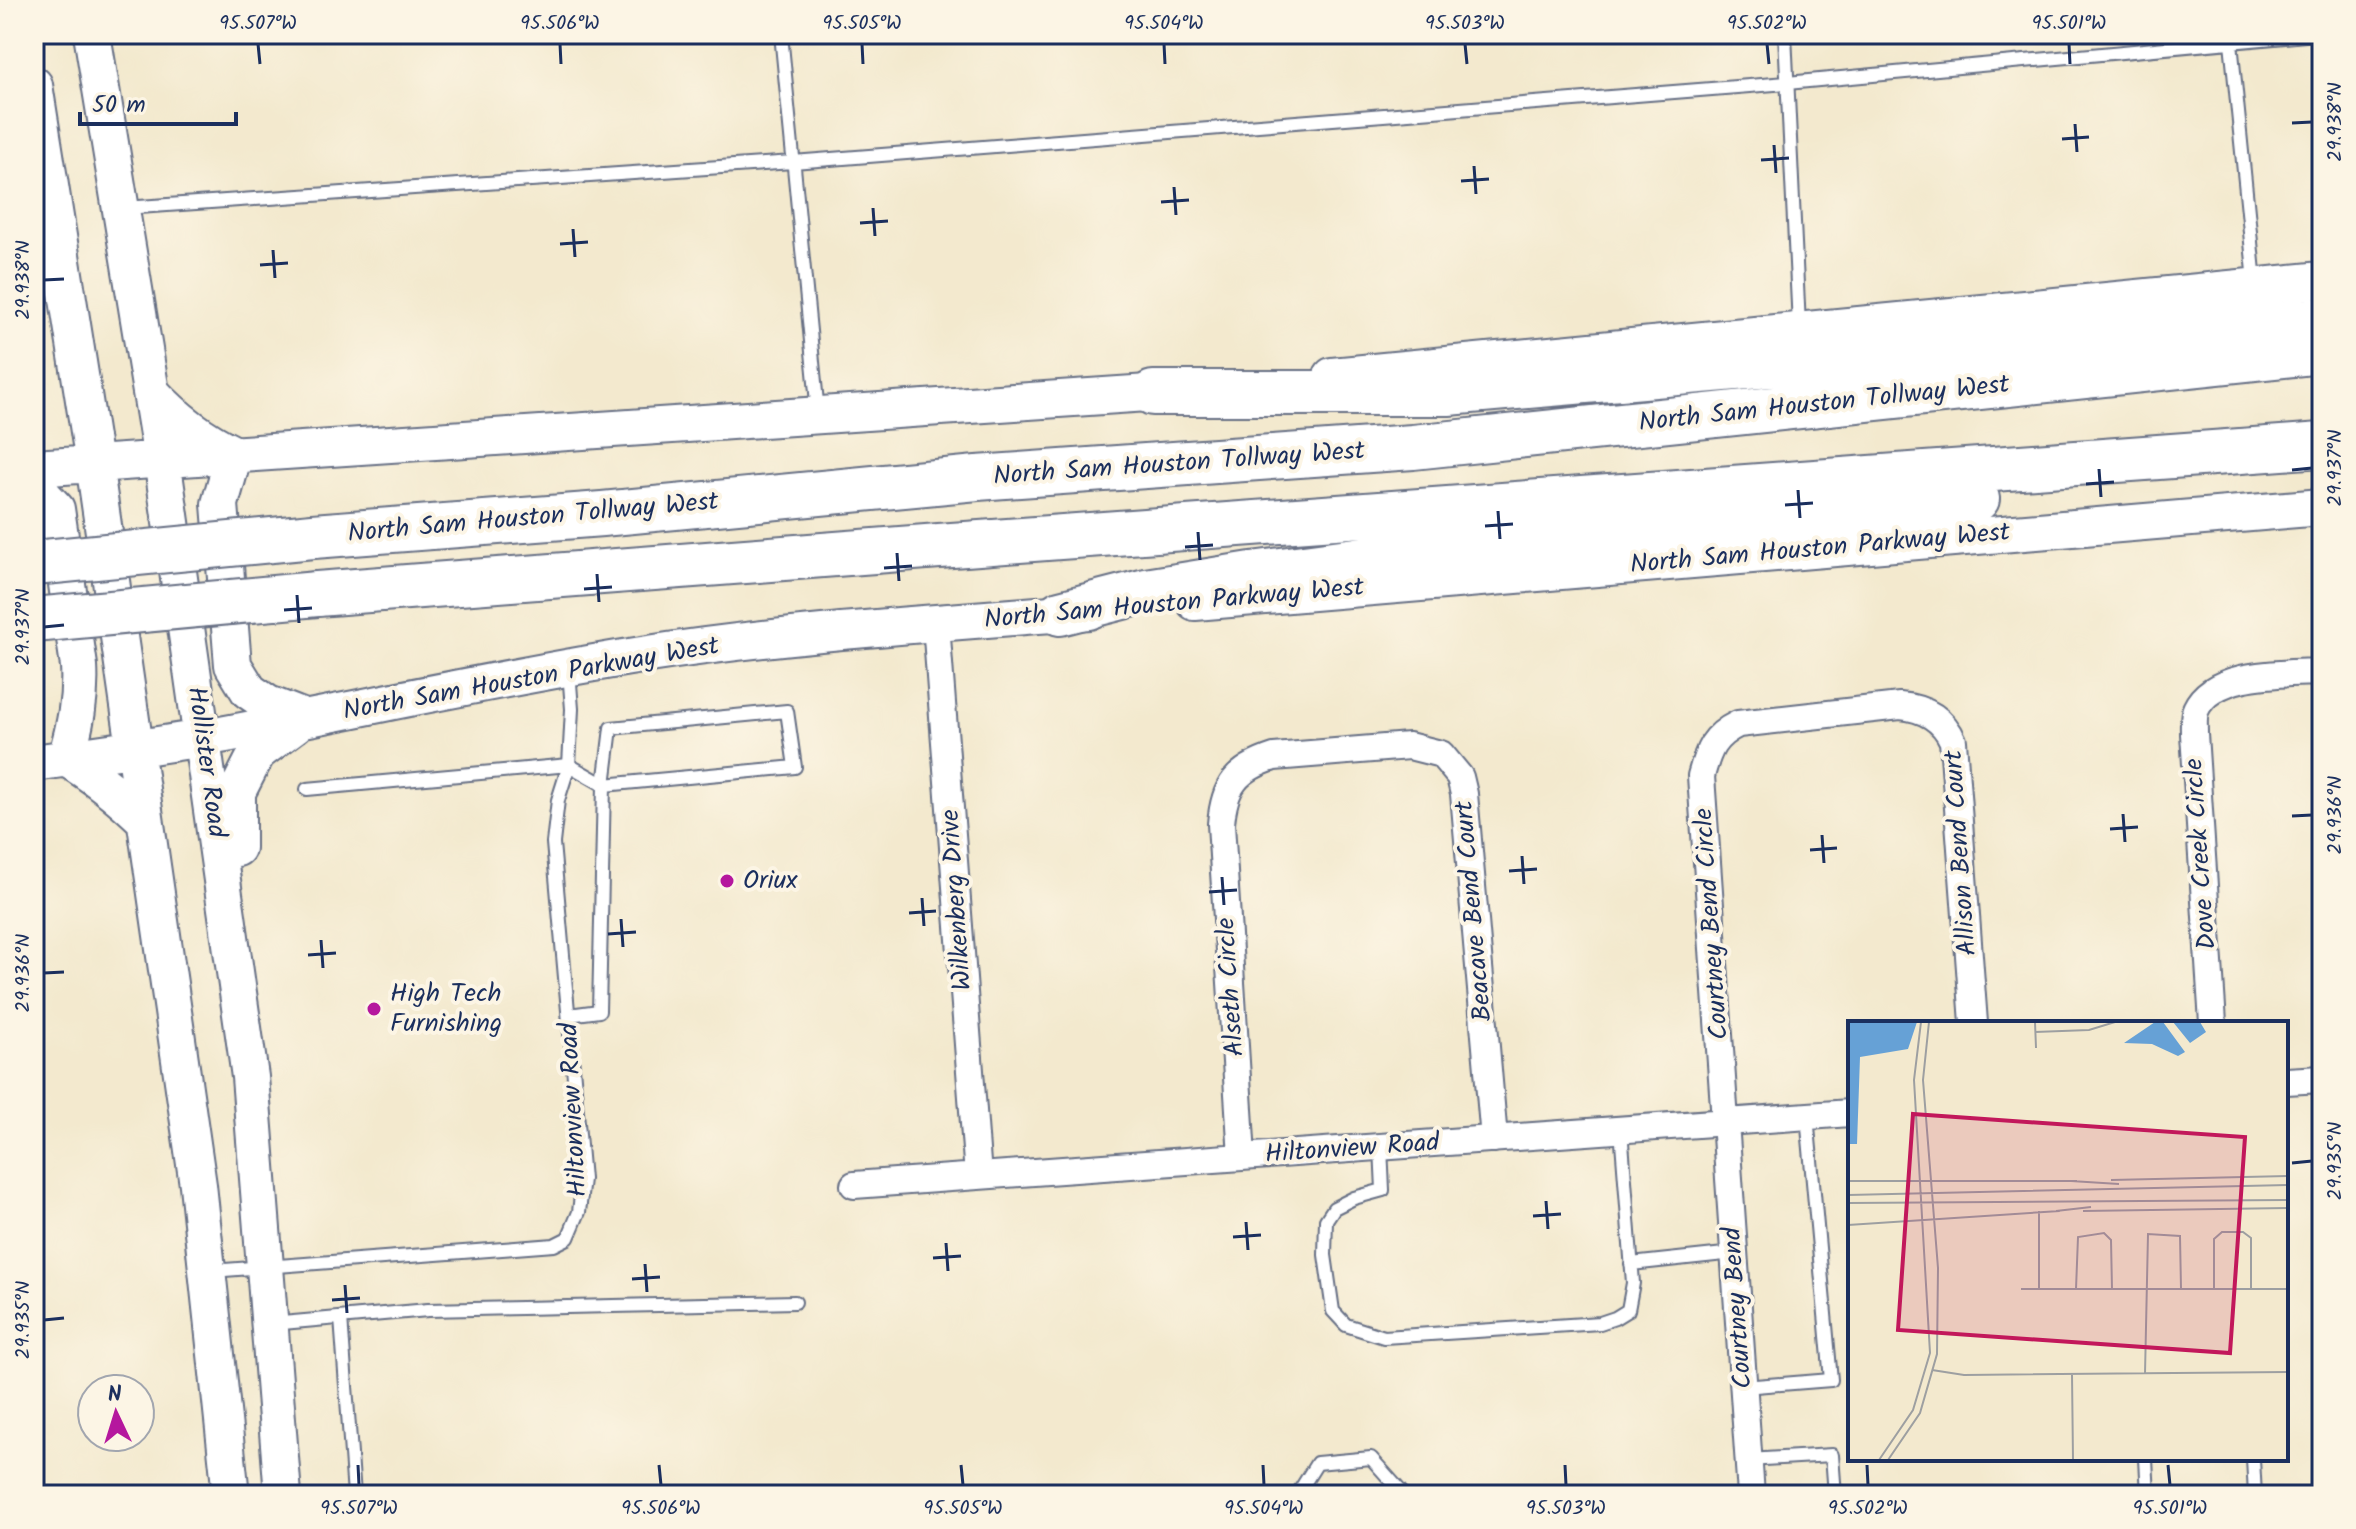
<svg xmlns="http://www.w3.org/2000/svg" width="2356" height="1529" font-family="Kalam,sans-serif">
<style>
.lines{fill:none;stroke-linecap:round;stroke-linejoin:round}
.service-casing{stroke:#677085;stroke-width:16}
.minor-casing{stroke:#677085;stroke-width:30}
.secondary-casing{stroke:#677085;stroke-width:40}
.motorway-casing{stroke:#677085;stroke-width:48}
.service{stroke:#fff;stroke-width:12}
.minor{stroke:#fff;stroke-width:26}
.secondary{stroke:#fff;stroke-width:36}
.motorway{stroke:#fff;stroke-width:44}
.motorway-bridge-casing{stroke:#677085;stroke-width:48;stroke-linecap:butt}
.motorway-bridge{stroke:#fff;stroke-width:44}
.ticks{fill:none;stroke:#1b2f5e;stroke-width:3}
.poi-dot{fill:#b5179e;stroke:#fcf5e5;stroke-width:3}
.labels{text-anchor:middle;dominant-baseline:central;stroke-width:8;stroke-linejoin:round;paint-order:stroke}
.street-label{font-size:26px;fill:#1b2f5e;stroke:#fcf5e5}
.poi-label{font-size:26px;fill:#1b2f5e;stroke:#fcf5e5;text-anchor:start}
.inset-road{fill:none;stroke:#9d9fa1;stroke-width:2}
.view{fill:#c2185b;fill-opacity:0.15;stroke:#c2185b;stroke-width:4}
.inset-edge{fill:none;stroke:#1b2f5e;stroke-width:4}
.neatline{fill:none;stroke:#1b2f5e;stroke-width:3}
.ticks-label{font-size:20px;text-anchor:middle;fill:#1b2f5e}
</style>
<rect width="100%" height="100%" fill="#fcf5e5"/>
<filter id="ink" filterUnits="userSpaceOnUse"><feTurbulence type="fractalNoise" baseFrequency=".0125" numOctaves="2"/><feDisplacementMap in="SourceGraphic" scale="16" xChannelSelector="R" yChannelSelector="G"/><feConvolveMatrix kernelMatrix="1 2 1 2 8 2 1 2 1" color-interpolation-filters="sRGB"/></filter>
<filter id="wash" filterUnits="userSpaceOnUse"><feTurbulence type="fractalNoise" baseFrequency=".006" numOctaves="4" result="noise"/><feDisplacementMap in="SourceGraphic" scale="32" xChannelSelector="R" yChannelSelector="G"/><feGaussianBlur stdDeviation="1.8" result="paint"/><feColorMatrix in="noise" values="0 0 0 0 0 0 0 0 0 0 0 0 0 0 0 0 0 1.4 0 .05"/><feComposite in="paint" operator="in"/></filter>
<g filter="url(#wash)">
<rect width="100%" height="100%" fill="#f3e9ce"/>
</g>
<g filter="url(#ink)">
<g class="lines">
<g class="service-casing">
<path id="service" d="M781,34L818,413
M1785,34L1799,326
M2231,42L2255,282
M124,208L793,162L1787,83L2317,34
M787,711L795,767L604,785L611,728Z
M307,789L569,765L604,785L599,1011L569,1015
M1381,1147L1383,1190L1354,1198L1334,1208L1326,1220L1325,1255L1333,1311L1346,1325L1384,1337L1600,1323L1615,1318L1628,1310L1633,1283L1621,1129
M1631,1264L1734,1253
M211,1271L554,1245L568,1238L579,1212L583,1179L553,843L558,800L569,765L572,709L569,671
M341,1318L354,1495
M271,1324L428,1310L795,1302
M1743,1387L1831,1380L1807,1116
M2146,1459L2148,1495
M2253,1459L2255,1495
M1748,1460L1832,1455L1835,1495
M1297,1495L1317,1463L1371,1458L1404,1495"/>
</g>
<g class="minor-casing">
<path id="minor" d="M936,624L978,1176
M2213,1023L2194,734C2194,727 2193,715 2196,709C2214,670 2286,674 2322,672
M2286,1081L2322,1079
M1242,1157L1221,824C1224,785 1237,769 1274,757L1409,746L1441,754L1460,777L1464,794L1494,1139
M854,1185L1850,1113
M1751,1495L1701,776C1708,750 1713,736 1738,724L1900,706C1924,708 1943,718 1953,741L1974,1023"/>
</g>
<g class="secondary-casing">
<path id="secondary" d="M92,34L162,459L250,1077L283,1495
M34,85L94,463L198,1185L231,1495
M1332,376L2322,280
M151,392C175,418 202,439 234,454
M234,454L220,504L233,665L249,691L268,704L304,718
M34,468L1178,391
M34,490L40,492L56,509L79,666C81,699 75,727 66,758
M1195,602L2322,507
M66,758C96,776 120,796 145,820
M34,763C98,754 162,745 226,734C365,708 503,677 642,655C790,632 940,623 1089,611
M237,848V792L257,753L296,724"/>
</g>
<g class="motorway-casing">
<path id="motorway" d="M1153,393H1448L1863,357L2322,320
M313,536L602,514L977,478L1413,447L2322,351
M317,594L952,545L2322,445
M1060,613L1146,591L1252,574L1485,543L1681,528L1977,499"/>
</g>
<use href="#service" class="service"/>
<use href="#minor" class="minor"/>
<use href="#secondary" class="secondary"/>
<use href="#motorway" class="motorway"/>
<g class="motorway-bridge-casing">
<path id="motorway-bridge" d="M34,563L313,536
M34,620L317,594"/>
</g>
<use href="#motorway-bridge" class="motorway-bridge"/>
</g>
</g>
<path class="ticks" d="M258,44L260,64M560,44L561,64M862,44L863,64M1164,44L1165,64M1465,44L1467,64M1767,44L1769,64M2069,44L2070,64M2292,123L2312,122M2075,124L2077,152M2062,139L2089,137M1774,145L1776,173M1761,160L1789,158M1474,166L1476,194M1461,181L1489,179M1174,187L1176,215M1161,202L1189,200M873,208L875,236M860,223L888,221M573,229L575,257M560,244L588,242M273,250L275,278M260,265L288,263M44,280L64,279M2099,469L2101,497M2292,470L2312,468M2086,484L2114,482M1798,490L1800,518M1785,505L1813,503M1498,511L1500,539M1485,526L1513,524M1198,532L1200,560M1185,547L1213,545M897,553L899,581M884,568L912,566M597,574L599,602M584,589L612,587M297,595L299,623M284,610L312,608M44,627L64,625M2123,814L2125,842M2292,816L2312,815M2110,829L2138,827M1822,835L1824,863M1810,850L1837,848M1522,856L1524,884M1509,871L1537,869M1222,877L1224,905M1209,892L1237,890M922,898L924,926M909,913L936,911M621,919L623,947M608,934L636,932M321,940L323,968M308,955L336,953M44,973L64,972M2292,1163L2312,1161M1546,1201L1548,1229M1533,1216L1561,1214M1246,1222L1248,1250M1233,1237L1261,1235M946,1243L948,1271M933,1258L961,1256M645,1264L647,1292M632,1279L660,1277M345,1285L347,1313M332,1300L360,1298M44,1320L64,1318M358,1465L359,1485M659,1465L661,1485M961,1465L963,1485M1263,1465L1264,1485M1565,1465L1566,1485M1867,1465L1868,1485M2168,1465L2170,1485"/>
<g class="poi-dot">
<circle cx="727" cy="881" r="8"/>
<circle cx="374" cy="1009" r="8"/>
</g>
<g class="labels">
<g class="street-label">
<text transform="translate(1824 404) rotate(-6)">North Sam Houston Tollway West</text>
<text transform="translate(1179 464) rotate(-4)">North Sam Houston Tollway West</text>
<text transform="translate(533 518) rotate(-5)">North Sam Houston Tollway West</text>
<text transform="translate(1820 549) rotate(-5)">North Sam Houston Parkway West</text>
<text transform="translate(1174 604) rotate(-5)">North Sam Houston Parkway West</text>
<text transform="translate(531 679) rotate(-10)">North Sam Houston Parkway West</text>
<text transform="translate(206 762) rotate(82)">Hollister Road</text>
<text transform="translate(1961 853) rotate(-94)">Allison Bend Court</text>
<text transform="translate(2201 854) rotate(-94)">Dove Creek Circle</text>
<text transform="translate(957 900) rotate(-94)">Wilkenberg Drive</text>
<text transform="translate(1474 911) rotate(-95)">Beacave Bend Court</text>
<text transform="translate(1712 924) rotate(-94)">Courtney Bend Circle</text>
<text transform="translate(1231 987) rotate(-94)">Alseth Circle</text>
<text transform="translate(574 1110) rotate(-93)">Hiltonview Road</text>
<text transform="translate(1352 1149) rotate(-4)">Hiltonview Road</text>
<text transform="translate(1738 1308) rotate(-94)">Courtney Bend</text>
</g>
<g class="poi-label">
<text x="743" y="881">Oriux</text>
<text x="390" y="994">High Tech<tspan x="390" dy="30">Furnishing</tspan></text>
</g>
</g>
<g transform="translate(1848 1021)">
<rect width="440" height="440" fill="#f3e9ce"/>
<path d="M0,1H69L60,28L12,36L9,123H0ZM307,1H315L337,31L330,35L304,23L276,22ZM325,1H352L358,11L342,22Z" fill="#66a1d6"/>
<path class="inset-road" d="M187,1L188,27M187,11L241,9L267,1M263,159L440,155M0,160H229M223,160L271,163M0,174L440,164M0,182L440,179M191,190V268M208,190L243,186M235,190L440,187M0,204L212,190M173,268H440M228,268L230,216L256,212L263,219L264,268M366,268V218L374,211H395L403,217V268M84,349L116,354L440,351M224,353L225,439M297,353L300,213L332,215L333,268M31,439L65,389L82,332L66,59L73,1M40,439L72,392L89,333L90,247L75,59L81,1"/>
<path class="view" d="M65,93L397,116L382,332L50,309Z"/>
<rect width="440" height="440" class="inset-edge"/>
</g>
<rect width="2356" height="1529" fill="none" stroke="#fcf5e5" stroke-width="88"/>
<g transform="translate(116 1413) rotate(356)"><circle r="38" fill="#fcf5e5" stroke="#a2a6af" stroke-width="2"/>
<path d="M0-6L14 30L0 20L-14 30Z" fill="#b5179e"/>
<text y="-12" font-size="22" font-weight="bold" text-anchor="middle" fill="#1b2f5e">N</text>
</g>
<path d="M80 112v12h156v-12" fill="none" stroke="#1b2f5e" stroke-width="4"/>
<text x="92" y="112" font-size="24" fill="#1b2f5e" stroke="#fcf5e5" stroke-width="6" paint-order="stroke">50 m</text>
<rect x="44" y="44" width="2268" height="1441" class="neatline"/>
<g class="ticks-label">
<text x="258" y="29">95.507°W</text>
<text x="560" y="29">95.506°W</text>
<text x="862" y="29">95.505°W</text>
<text x="1164" y="29">95.504°W</text>
<text x="1465" y="29">95.503°W</text>
<text x="1767" y="29">95.502°W</text>
<text x="2069" y="29">95.501°W</text>
<text transform="translate(2334 122) rotate(-90)" y="7">29.938°N</text>
<text transform="translate(22 280) rotate(-90)" y="7">29.938°N</text>
<text transform="translate(2334 468) rotate(-90)" y="7">29.937°N</text>
<text transform="translate(22 627) rotate(-90)" y="7">29.937°N</text>
<text transform="translate(2334 815) rotate(-90)" y="7">29.936°N</text>
<text transform="translate(22 973) rotate(-90)" y="7">29.936°N</text>
<text transform="translate(2334 1161) rotate(-90)" y="7">29.935°N</text>
<text transform="translate(22 1320) rotate(-90)" y="7">29.935°N</text>
<text x="359" y="1514">95.507°W</text>
<text x="661" y="1514">95.506°W</text>
<text x="963" y="1514">95.505°W</text>
<text x="1264" y="1514">95.504°W</text>
<text x="1566" y="1514">95.503°W</text>
<text x="1868" y="1514">95.502°W</text>
<text x="2170" y="1514">95.501°W</text>
</g>
</svg>
